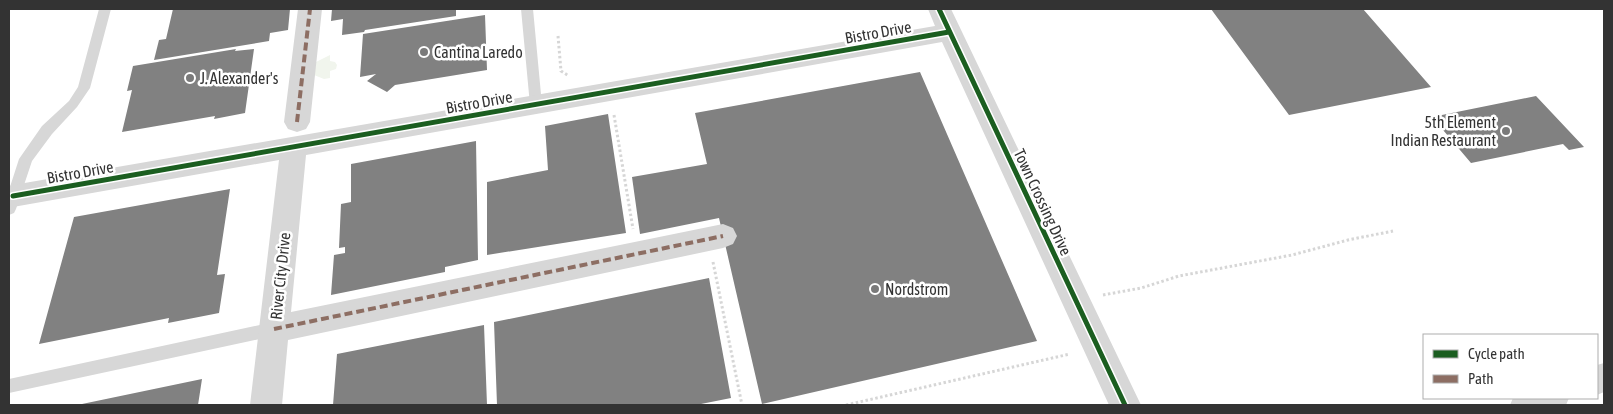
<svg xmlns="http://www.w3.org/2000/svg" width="1613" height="414" font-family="'Asap Condensed',sans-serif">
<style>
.green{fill:#f1f5ed}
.building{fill:#818181}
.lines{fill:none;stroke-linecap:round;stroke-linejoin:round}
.path{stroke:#d6d6d6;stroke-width:3;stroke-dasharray:2.5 2.5;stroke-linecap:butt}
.lane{fill:#d7d7d7;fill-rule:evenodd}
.street{fill:#d7d7d7;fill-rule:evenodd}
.quiet{stroke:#8d6e63;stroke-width:4;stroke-dasharray:8 4;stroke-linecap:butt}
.cycleway-casing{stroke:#fff;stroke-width:8}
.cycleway{stroke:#1b5e20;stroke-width:5}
.poi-dot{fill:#7a7a7a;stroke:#fff;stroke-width:2}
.labels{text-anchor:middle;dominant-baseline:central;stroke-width:5;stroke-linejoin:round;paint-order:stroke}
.street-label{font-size:16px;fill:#333;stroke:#fff}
.poi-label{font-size:16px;fill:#333;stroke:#fff;text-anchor:start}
</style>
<rect width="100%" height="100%" fill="#fff"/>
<path class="green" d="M330,55V61L335,62L337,65L336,69L330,71V78L324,79L314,75L316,62Z"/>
<path class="building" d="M173,9H290L288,30L270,33L269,41L154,60L159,40L166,39Z
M332,9H456V16L365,30L364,32L342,35L343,19L331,21Z
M1211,9H1363L1431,87L1289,115Z
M485,15L487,70L395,85L387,92L367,81L376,74L360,77L363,34Z
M236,49L235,51L254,49L245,113L214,119L215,116L122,132L132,90L127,91L133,66Z
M920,72L1037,341L762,404L719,218L640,234L632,177L707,164L695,113Z
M1536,96L1584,147L1569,150L1563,144L1471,163L1432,117Z
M608,114L626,233L487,255V182L548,170L545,126Z
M476,141L478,260L445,267V272L331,295L334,255L345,253V247L339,248L341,204L351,202V164Z
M230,189L217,275L225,274L219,313L168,323L169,318L39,344L74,217Z
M709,278L731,398L696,405H497L494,322Z
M484,325L487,405H333L337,354Z
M202,379L198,405H82V404Z"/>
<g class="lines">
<path class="path" d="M558,36L561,71L569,76
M614,115L633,229
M713,262L742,405
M1103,295L1141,288L1179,276L1292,255L1348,240L1393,231
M846,405L1070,354"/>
<path class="lane" d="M99,9H111L90,88L77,107L52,134L32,161L16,209L14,213L9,215V190L19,159L42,126L69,101L78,87Z
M521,9H533L542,105L540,108H532L530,105Z
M274,322L279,324L282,329L279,334L274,336L9,393V379Z"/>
<path class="street" d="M298,9H322L310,122L306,129L297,132L288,129L284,122Z
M928,9H951L1141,405H1109L942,42L306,155L291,312L723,224L733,228L737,236L733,244L723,248L288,340L282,405H250L279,160L13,207L9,206V186L13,185L935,26Z
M1604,363V392L1597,395V365Z
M1513,398H1569L1566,405H1510Z"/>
<path class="quiet" d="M297,122L310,9
M274,329L723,236"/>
<g class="cycleway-casing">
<path id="cycleway" d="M939,9L1125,405
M13,196L949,32"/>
</g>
<use href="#cycleway" class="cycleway"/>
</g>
<g class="poi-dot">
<circle cx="424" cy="52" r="5"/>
<circle cx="190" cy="78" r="5"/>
<circle cx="1506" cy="131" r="5"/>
<circle cx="875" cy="289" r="5"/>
</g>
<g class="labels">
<g class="street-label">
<text transform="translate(878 32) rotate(-10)">Bistro Drive</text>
<text transform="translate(479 102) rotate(-10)">Bistro Drive</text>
<text transform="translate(80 172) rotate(-10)">Bistro Drive</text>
<text transform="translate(1043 202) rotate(65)">Town Crossing Drive</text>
<text transform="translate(280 276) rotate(-84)">River City Drive</text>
</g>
<g class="poi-label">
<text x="434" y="52">Cantina Laredo</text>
<text x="200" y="78">J. Alexander's</text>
<text x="1496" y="122" text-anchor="end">5th Element<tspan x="1496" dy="18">Indian Restaurant</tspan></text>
<text x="885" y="289">Nordstrom</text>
</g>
</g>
<rect width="1613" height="414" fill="none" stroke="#333333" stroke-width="20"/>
<rect x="1423" y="334" width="175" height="65" fill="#ffffff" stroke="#adadad"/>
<rect x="1433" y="350" width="25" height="8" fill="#1b5e20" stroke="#adadad"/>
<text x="1468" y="359" font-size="15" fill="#333333">Cycle path</text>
<rect x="1433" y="375" width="25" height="8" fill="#8d6e63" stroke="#adadad"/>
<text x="1468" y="384" font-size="15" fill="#333333">Path</text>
</svg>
